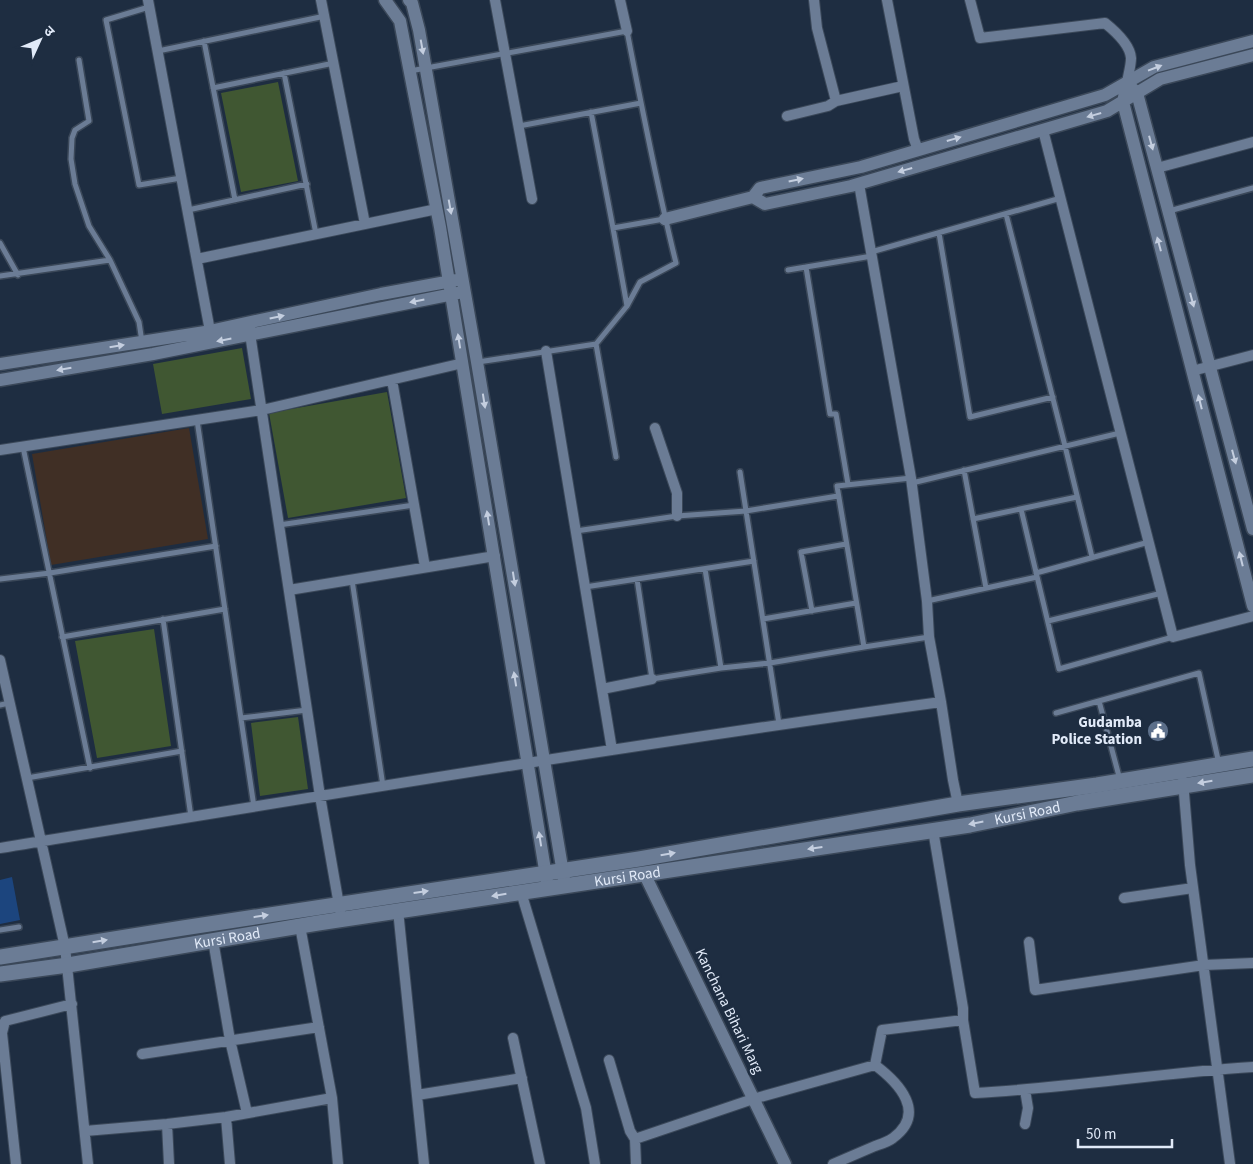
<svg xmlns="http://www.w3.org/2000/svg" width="1253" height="1164" font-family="'Source Sans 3','Noto Sans Devanagari',sans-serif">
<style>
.education{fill:#402f25}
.green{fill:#405732}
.building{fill:#1c457e}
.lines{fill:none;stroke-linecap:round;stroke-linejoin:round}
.service-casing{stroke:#3b4859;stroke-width:8}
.minor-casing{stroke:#3b4859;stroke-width:12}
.tertiary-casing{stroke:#3b4859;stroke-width:15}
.secondary-casing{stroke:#3b4859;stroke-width:18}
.service{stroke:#6b7c95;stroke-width:5}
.minor{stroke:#6b7c95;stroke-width:10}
.tertiary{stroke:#6b7c95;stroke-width:12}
.secondary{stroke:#6b7c95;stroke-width:15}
.oneway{fill:#c4cedf}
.labels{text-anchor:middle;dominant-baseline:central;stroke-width:5;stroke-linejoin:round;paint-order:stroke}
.poi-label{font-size:15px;font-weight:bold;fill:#e1eaf8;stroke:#1e2d41;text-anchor:end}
.street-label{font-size:15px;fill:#e1eaf8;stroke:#1e2d41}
</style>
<rect width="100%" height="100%" fill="#1e2d41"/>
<path class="education" d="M189,428L208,539L51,565L32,454Z"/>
<path class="green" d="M278,82L298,181L241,192L221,93Z
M242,348L251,399L162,414L153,364Z
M387,392L406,498L288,518L269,413Z
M154,629L171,746L97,758L75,641Z
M298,717L308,789L260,796L251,723Z"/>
<path class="building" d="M12,877L20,920L0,924V880Z"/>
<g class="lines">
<g class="service-casing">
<path id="service" d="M149,7L106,20L139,185L181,178
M204,41L235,200
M158,51L325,16
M79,60L89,121L75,130L72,138L71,159L75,184L89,226L110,260L139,322L142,342
M410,71L627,31C642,109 657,186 676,263L640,282L627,306L596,344
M284,73L316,234
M213,88L334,63
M591,112L613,228L664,219
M519,126L641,103
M188,210L307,184
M1169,211L1253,188
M1006,214L1065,446L1092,557
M613,228L627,306
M939,233L970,417L1053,397
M0,243L18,275
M871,252L1061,198
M806,267L830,414H836L848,484
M788,270L872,256
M0,276L110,260
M478,362L596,344L616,457
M197,420L254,807
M23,447L90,768
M964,470L986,588
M740,472L779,724
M912,483L1120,433
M1021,509L1059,669L1173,637
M973,519L1077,497
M279,525L414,505
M576,531L677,516L746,511L838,496
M705,569L721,668
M1036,573L1149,542
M0,579L50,573L216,546
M637,579L652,679L721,668L770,663L864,647L929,637
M352,580L383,786
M585,587L754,561
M927,601L1037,577
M812,611L801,552L846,544
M163,619L191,817
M763,619L856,603
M1048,621L1162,593
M62,637L225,609
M864,647L837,486L911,478
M1099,701L1120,780
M0,705L9,703
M1056,713L1199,673L1219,764
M241,718L307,710
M27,778L182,751
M0,930L19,927"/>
</g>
<g class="minor-casing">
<path id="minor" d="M148,0L210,331
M321,0L365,224
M495,0L532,199
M620,0L627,31
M814,0L817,28L836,101
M887,0L914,139L918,150
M970,0L980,38L1105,23C1115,31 1130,44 1131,58C1131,66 1128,75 1127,83
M787,116L828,106L836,101L903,86
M1043,130L1173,637L1253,616
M1157,168L1253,142
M859,184L911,478L927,601L929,637L941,702L953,780L958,804
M197,259L437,209
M249,327L320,796L340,911
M546,351L612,750
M1192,371L1253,355
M392,380L425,567
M655,428L677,493V516
M0,450L262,410L463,363
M289,590L495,556
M0,660L65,947L88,1164
M602,689L652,679
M1183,781L1190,865L1230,1164
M933,830L963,1008V1020L975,1093C1068,1088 1160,1073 1253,1067
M0,848C313,797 627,745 941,702
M521,892L586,1108L595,1164
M1124,898L1193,888
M398,910L424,1164
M300,926L332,1098L338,1164
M213,940L230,1040L247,1113
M1029,942L1035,990L1204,965L1253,963
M513,1038L540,1164
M142,1054L319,1027
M609,1060L630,1131L635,1139L636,1164
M875,1065L882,1030L963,1020
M1025,1090L1028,1108L1025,1124
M417,1095L522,1078
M226,1117L230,1164
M167,1124L169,1164
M85,1131L167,1124L226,1117L332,1098
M635,1139L753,1099L875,1065
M16,1164L2,1033L5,1021L72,1004
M833,1164C847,1158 861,1152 875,1146C881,1144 888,1142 893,1138C927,1113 899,1083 875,1065"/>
</g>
<g class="tertiary-casing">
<path id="tertiary" d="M385,0L400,21L440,227L547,882
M409,0L412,3L419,30L477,362L565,885
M1127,83L1123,102L1253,606
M1132,88L1137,93L1253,529
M753,197L765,204L851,186L1107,111L1160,79L1253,55
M665,219L753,197L760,188L861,167L1105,95L1154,67L1253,41
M0,364L205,332L381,294L457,280
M0,380L153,354L458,293
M644,873L785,1164"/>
</g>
<g class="secondary-casing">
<g id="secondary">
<path d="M0,957L183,928L639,859L958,804L1097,785L1253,759"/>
<path id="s1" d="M0,974L68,965L318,923L970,825L1077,803L1253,775"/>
</g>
</g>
<use href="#service" class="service"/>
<use href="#minor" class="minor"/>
<use href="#tertiary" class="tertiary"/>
<use href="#secondary" class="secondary"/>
</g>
<defs><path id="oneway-solid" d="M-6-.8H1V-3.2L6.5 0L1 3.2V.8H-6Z" transform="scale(1.25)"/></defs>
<g class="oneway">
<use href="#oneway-solid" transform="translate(422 47) rotate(80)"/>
<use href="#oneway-solid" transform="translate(1155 68) rotate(-21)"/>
<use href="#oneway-solid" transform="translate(1094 115) rotate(164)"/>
<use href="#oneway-solid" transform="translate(954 139) rotate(-16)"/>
<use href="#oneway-solid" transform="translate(1151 143) rotate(75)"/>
<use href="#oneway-solid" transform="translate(905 170) rotate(164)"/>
<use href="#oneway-solid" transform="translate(796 180) rotate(-12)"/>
<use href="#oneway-solid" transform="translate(450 207) rotate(80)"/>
<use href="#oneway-solid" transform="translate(1159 244) rotate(-105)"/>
<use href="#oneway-solid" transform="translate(1192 300) rotate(75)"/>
<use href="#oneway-solid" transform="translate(417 301) rotate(169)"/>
<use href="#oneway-solid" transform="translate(277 317) rotate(-12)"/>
<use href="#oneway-solid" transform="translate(224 340) rotate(169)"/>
<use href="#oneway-solid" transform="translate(459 341) rotate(-99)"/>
<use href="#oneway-solid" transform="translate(117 346) rotate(-9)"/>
<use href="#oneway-solid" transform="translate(64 369) rotate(170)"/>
<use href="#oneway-solid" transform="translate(484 401) rotate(81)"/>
<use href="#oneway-solid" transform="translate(1200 402) rotate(-104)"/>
<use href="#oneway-solid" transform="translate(1234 457) rotate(75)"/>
<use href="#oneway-solid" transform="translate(488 518) rotate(-99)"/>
<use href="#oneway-solid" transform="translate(1241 559) rotate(-104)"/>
<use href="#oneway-solid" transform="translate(514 579) rotate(81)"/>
<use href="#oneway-solid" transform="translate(515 679) rotate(-99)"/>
<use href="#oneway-solid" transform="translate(1205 782) rotate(171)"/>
<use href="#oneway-solid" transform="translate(976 823) rotate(169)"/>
<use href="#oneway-solid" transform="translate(540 839) rotate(-99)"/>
<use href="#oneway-solid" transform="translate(815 848) rotate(172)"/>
<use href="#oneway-solid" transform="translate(668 854) rotate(-10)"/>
<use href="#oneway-solid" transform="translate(421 892) rotate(-8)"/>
<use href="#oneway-solid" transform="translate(499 895) rotate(171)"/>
<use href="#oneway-solid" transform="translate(261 916) rotate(-9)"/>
<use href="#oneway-solid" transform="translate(100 941) rotate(-9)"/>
</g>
<defs>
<g id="civic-disc" transform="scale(1.125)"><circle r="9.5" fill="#5c6f8a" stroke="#1e2d41"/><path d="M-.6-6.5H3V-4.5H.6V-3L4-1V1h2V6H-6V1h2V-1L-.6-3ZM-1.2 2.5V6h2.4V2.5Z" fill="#fff"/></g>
</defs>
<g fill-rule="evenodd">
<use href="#civic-disc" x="1158" y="731"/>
</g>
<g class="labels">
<g class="poi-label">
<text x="1142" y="722">Gudamba<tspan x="1142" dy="17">Police Station</tspan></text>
</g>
<g class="street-label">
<text stroke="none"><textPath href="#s1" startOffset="1040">Kursi Road</textPath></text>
<text stroke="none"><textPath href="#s1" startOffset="635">Kursi Road</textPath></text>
<text stroke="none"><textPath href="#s1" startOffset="230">Kursi Road</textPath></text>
<text transform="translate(729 1011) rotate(64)">Kanchana Bihari Marg</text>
</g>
</g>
<g transform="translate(40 40) rotate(46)" stroke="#1e2d41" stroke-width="4" paint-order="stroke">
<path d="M0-4L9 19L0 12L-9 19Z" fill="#e1eaf8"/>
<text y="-8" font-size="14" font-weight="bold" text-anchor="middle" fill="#e1eaf8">उ</text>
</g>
<path d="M1078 1139v8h94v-8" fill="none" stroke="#e1eaf8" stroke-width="2.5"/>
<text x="1086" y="1139" font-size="15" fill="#e1eaf8" stroke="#1e2d41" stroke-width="4" paint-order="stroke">50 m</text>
</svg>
